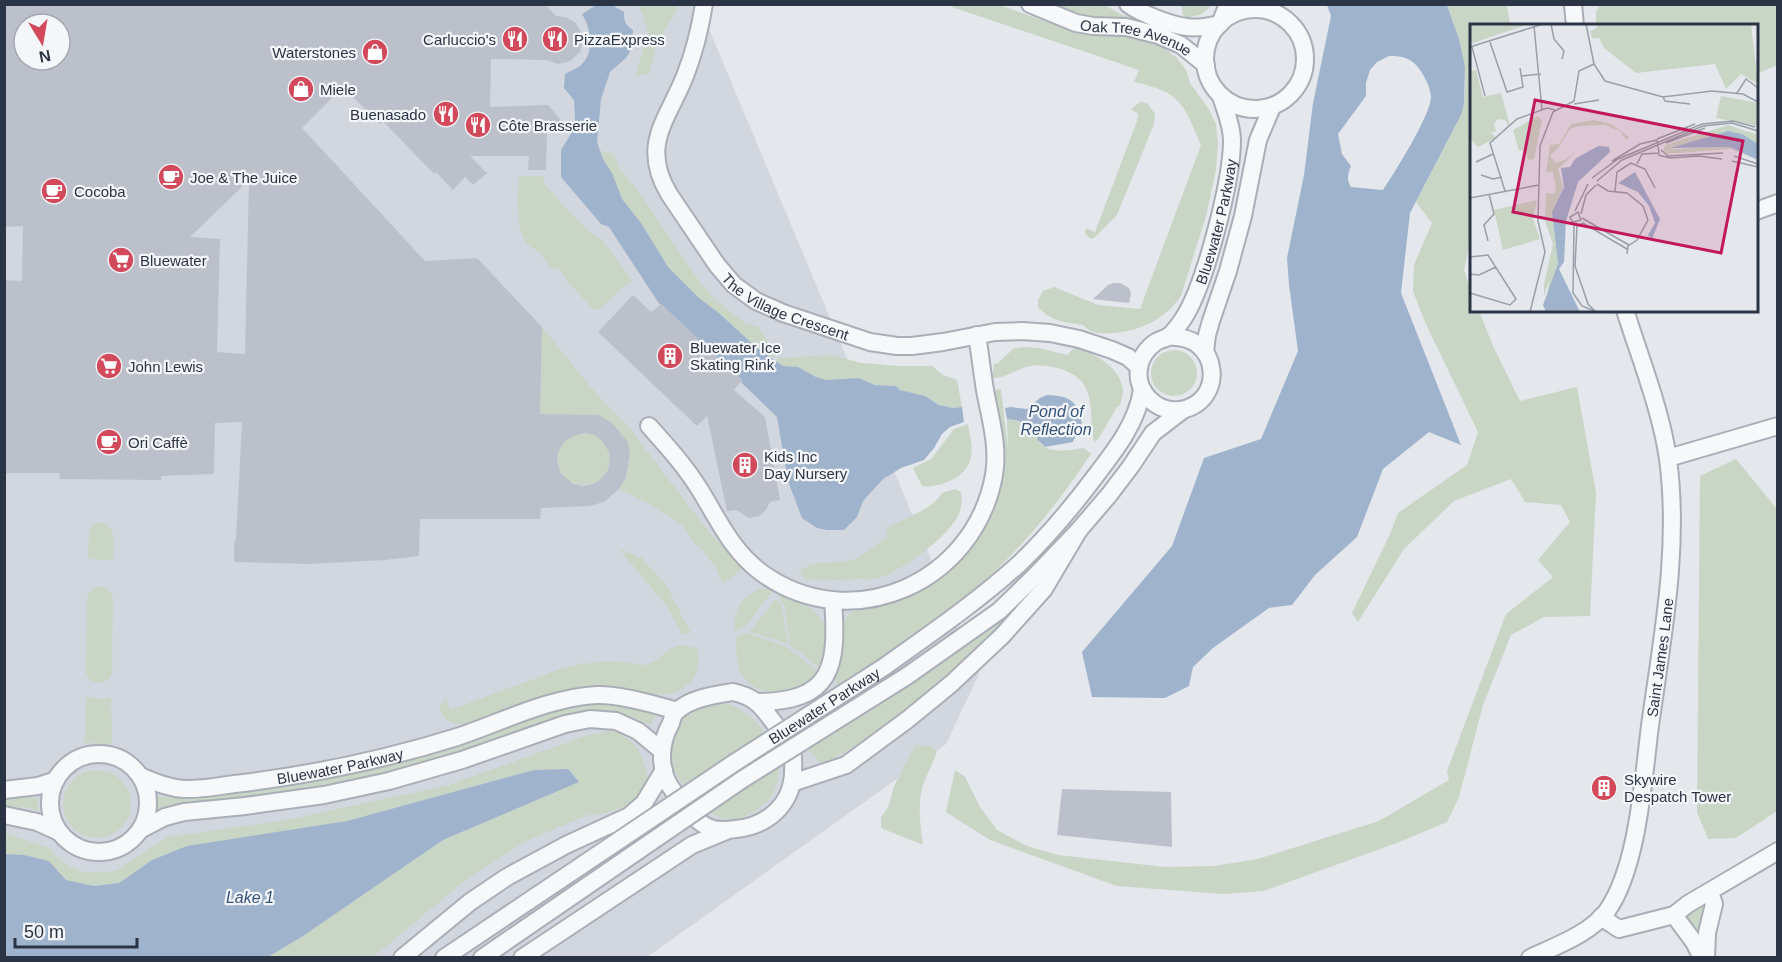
<svg xmlns="http://www.w3.org/2000/svg" width="1782" height="962" font-family="Arial,sans-serif">
<style>
.built{fill:#d2d6de;fill-rule:evenodd}
.green{fill:#c9d6c5}
.water{fill:#9fb4cc;fill-rule:evenodd}
.building{fill:#bbc0ca;fill-rule:evenodd}
.lines{fill:none;stroke-linecap:round;stroke-linejoin:round}
.minor-casing{stroke:#a9aeb7;stroke-width:20}
.minor{stroke:#f7f8fa;stroke-width:16}
.minor-bridge-casing{stroke:#a9aeb7;stroke-width:20;stroke-linecap:butt}
.minor-bridge{stroke:#f7f8fa;stroke-width:16}
.labels{text-anchor:middle;dominant-baseline:central;stroke-width:4.5;stroke-linejoin:round;paint-order:stroke}
.poi-label{font-size:15px;fill:#2b3445;stroke:#f4f6f9;text-anchor:start}
.street-label{font-size:15px;fill:#2b3445;stroke:#f4f6f9}
.water-label{font-size:16px;font-style:italic;fill:#34527a;stroke:#f4f6f9}
.inset-road{fill:none;stroke:#9a9fa9;stroke-width:1.5}
.view{fill:#c2185b;fill-opacity:0.15;stroke:#c2185b;stroke-width:3}
.inset-edge{fill:none;stroke:#2b3445;stroke-width:3}
</style>
<rect width="100%" height="100%" fill="#e4e7ec"/>
<path class="built" d="M5,5H699L979,674L946,744L647,957L5,958ZM24,24H60V60H24Z"/>
<path class="green" d="M1600,4L1777,5V65L1757,74L1756,26L1596,25V12Z
M638,5H677L676,11L657,44L649,74L635,75L648,33L643,14Z
M953,5H999L1077,32L1115,35L1141,40L1164,48L1177,58L1186,70L1190,83L1208,108L1216,124L1218,143L1216,170L1206,216L1181,296C1165,319 1141,331 1113,333C1102,334 1091,334 1083,325C1064,322 1052,322 1038,307V300L1043,291L1054,287L1098,305L1140,309L1201,145C1183,103 1182,93 1134,82L1139,70L952,7Z
M1053,5H1104L1121,14L1143,21L1154,27L1120,19L1085,15Z
M1181,5H1212L1202,14L1184,19Z
M1447,5H1507L1510,25L1472,26V231L1464,270L1471,290L1472,310L1479,311L1493,346L1520,401L1577,387L1596,493L1590,616L1544,617L1511,635L1483,705L1459,797L1447,822L1402,841L1264,891L1223,894L1117,886L990,840L946,812L955,770L965,777L980,807L997,830L1027,846L1058,855L1165,867L1214,866L1258,859L1379,821L1449,780L1447,771L1506,614L1553,577L1538,560L1570,522L1561,505L1525,502L1511,479L1454,501L1404,549L1358,622L1352,613L1390,534L1398,513L1467,465L1478,432L1424,320L1413,291L1414,265L1432,223L1416,202L1462,113C1470,73 1461,42 1447,5Z
M1142,102L1148,104L1155,114L1154,124L1117,215L1095,237L1091,239L1085,234L1086,228L1095,232L1137,121L1138,114L1131,109L1139,103Z
M600,151L614,154L620,170L636,188L702,285L717,301L745,323L759,327L776,355L771,359L756,347L720,314L699,298L668,267L641,223L622,199Z
M519,176H543L544,184L588,231L603,241L632,280L598,310L593,309L568,282L559,267L555,270C548,266 548,262 543,256C539,250 532,249 528,245C515,231 518,193 519,176Z
M542,327L599,397L631,430L708,531L743,568L723,584L716,569L703,551L690,538L683,525L655,507L619,489L626,477L630,452L628,442L613,424L599,415L540,414Z
M1024,347L1039,348L1067,355L1074,348C1094,352 1122,368 1123,391C1123,395 1121,401 1120,405L1117,407L1099,438L1094,442C1088,414 1099,383 1064,370C1054,367 1042,364 1031,366C1017,368 1006,379 992,378L994,364L998,363L1013,349Z
M1151 373a23 23 0 1 1 46 0a23 23 0 1 1-46 0Z
M833,355L861,363L898,366H932L943,375L957,380L962,407L953,408L939,405L932,400L900,390L896,386L875,385L859,378L826,380L816,377L798,367L783,366L775,361L780,358Z
M1001,389L1008,449L1007,419H1010L1032,426C1036,431 1036,439 1041,444C1050,454 1071,450 1084,448L1091,454C1057,505 1018,554 970,593C929,627 883,656 837,685L834,676C836,671 839,667 840,662C844,648 838,621 852,612L900,600L945,575L974,545L995,507L1003,470L1002,439L995,390Z
M968,424C970,435 973,447 971,457C967,478 940,488 922,486L913,468L931,459L954,429Z
M558 459a26 26 0 1 1 52 0a26 26 0 1 1-52 0Z
M1736,459L1777,509V811L1736,838L1708,839L1697,812L1700,476Z
M955,489L961,492C962,498 962,505 960,511C953,534 902,571 879,578C874,580 867,579 861,579C842,580 824,580 805,579L799,573C810,558 838,565 854,559C866,555 877,544 887,537V528C903,519 933,509 942,493Z
M102,522C118,528 113,546 113,560L88,559L89,529L93,525Z
M619,549L642,558L666,585L691,633L683,635L665,604Z
M98,586L107,588L112,594L113,598L112,672L109,679L100,683L91,681L86,673L87,599L88,593Z
M761,589H774L745,627L735,631C733,611 742,595 761,589Z
M779,592C799,601 828,612 827,639C827,648 824,658 822,667L817,666L790,644L784,605L778,595Z
M775,599L781,604L788,644L750,632Z
M1006,617L1008,622L895,722L822,765L808,750L932,671Z
M747,633L787,647L819,672L803,687L774,694L756,688L748,683L740,672L737,662L736,637Z
M680,645L697,648C701,664 696,683 679,691C653,702 616,684 587,687C547,691 510,710 472,723C458,726 440,723 440,705L446,699L450,710L558,670L580,664L612,661L645,665L653,662L670,649Z
M86,697L103,699L111,697L112,744L84,743L86,730Z
M597,703L620,705L656,714L651,726C627,712 604,708 576,713C536,720 499,741 460,752C365,781 270,797 172,805L158,808V796C184,800 213,795 239,792C313,783 387,767 458,746C505,731 549,709 597,703Z
M720,704C725,704 730,704 734,706C741,709 747,714 753,719C777,742 792,783 761,807C731,831 707,816 687,790C680,780 672,770 671,757C669,737 682,713 702,706C708,704 715,704 720,704Z
M612,730C638,742 642,752 648,779L633,803L604,814L588,815L530,839L468,878L373,957H268L303,936L443,840L579,782L568,769L534,770L347,821L152,860L119,883L94,886L66,880L49,861L24,855L5,854L4,833L49,848L62,862L84,873L116,871L168,837L286,820L449,785L585,736Z
M915,745L932,747L937,751C934,762 928,772 924,782C917,802 920,824 923,845L881,828V817L888,807L895,784Z
M63 804a34 34 0 1 1 68 0a34 34 0 1 1-68 0Z
M5,797L38,798V811L29,808L5,806Z
M1705,903L1707,906L1701,941C1694,932 1684,925 1687,913Z"/>
<path class="water" d="M602,5H612L624,12C624,21 625,25 633,30L631,50L626,58L610,72L601,99L597,142L603,159L612,173L622,199L641,223L668,267L699,298L720,314L756,347L783,366L798,367L816,377L826,380L859,378L875,385L896,386L900,390L925,396L939,405L953,408L962,407L964,422L950,427L942,434L934,448L924,460L901,468L883,479L863,501L857,517L844,530H827L817,528L802,518L788,481L777,417L746,387L741,382L742,380L661,304L660,305L609,227L601,224L561,177V150L572,132L575,126V118L574,100L564,88L565,74C570,71 577,69 582,64C595,50 591,29 582,14L595,6Z
M1327,5H1447L1459,39L1465,67L1464,103L1462,113L1410,213L1401,293L1461,445L1429,432L1383,469L1357,537L1315,575L1292,605L1269,608L1213,648L1193,667L1189,686L1165,698L1092,697L1082,652L1172,546L1204,458L1261,439L1298,351L1289,285L1287,258L1304,175L1313,103L1331,16ZM1389,56C1403,56 1412,58 1420,70C1425,77 1430,87 1431,96C1432,113 1394,174 1383,190L1351,187C1346,180 1348,173 1351,166L1342,154L1338,134L1366,96V83L1370,70L1377,62Z
M1047,395C1066,396 1075,398 1080,416C1081,420 1082,422 1082,426C1081,432 1075,436 1073,442L1045,447L1038,440L1032,426L1015,420L1007,419L1005,408L1011,407L1027,409L1040,398Z
M568,769L579,782L443,840L303,936L268,957H5V854L24,855L49,861L66,880L94,886L119,883L152,860L187,846L347,821L534,770Z"/>
<path class="building" d="M4,4H545L556,16L565,17L575,22L580,30L583,41L580,52L570,61L558,64L547,60L491,59L490,107L548,105L561,120L547,133L546,170H528L529,156H470L487,173L473,185L465,177L453,190L436,172L434,174L383,121L380,124L347,91L343,94L339,91L302,128L425,261L477,258L542,327L540,414L599,415L613,424L628,442L630,453L626,477L619,489L604,502L589,506L541,508L540,519H420L419,556L385,560L309,564L234,562V544L236,539L242,422L215,423L214,474L161,476V480L60,479L59,473H4V280L22,281L23,226L4,227ZM24,24H60V60H24ZM249,180L245,354L217,352L220,239L190,237ZM584,433L594,435L602,441L609,452L610,459L608,470L600,480L593,484L583,486L573,484L564,476L560,472L557,459L558,453L564,442L573,436Z
M1114,283H1120L1129,288L1131,293L1129,303L1093,299L1108,285Z
M633,295L651,312L661,304L742,380L734,390L765,417L780,500L770,502L766,510L759,516L749,518L736,510L727,511L707,416L697,426L598,332Z
M1612,777L1616,795L1597,800L1592,782Z
M1062,789L1171,792L1172,847L1057,835Z"/>
<g class="lines">
<g class="minor-casing">
<g id="minor">
<path id="s1" d="M704,4C700,29 694,53 685,76C667,121 640,145 669,194L717,265L734,285L756,301L783,313L870,342L897,346H912L943,342L995,332L1022,331L1050,333L1079,339L1112,350L1128,357L1139,367"/>
<path id="s2" d="M1030,4L1076,23L1093,26L1126,27L1158,35L1181,45L1206,65"/>
<path d="M1128,4C1142,14 1170,25 1187,27C1197,29 1210,26 1220,24L1228,4"/>
<path d="M1573,4L1575,26"/>
<circle cx="1255" cy="59" r="50"/>
<path d="M1756,211L1778,203"/>
<path id="s3" d="M1167,337C1221,332 1227,403 1180,410C1157,413 1135,392 1139,368C1140,358 1147,348 1156,342C1159,340 1164,339 1168,337C1173,333 1179,325 1183,319C1205,286 1232,180 1232,140C1232,125 1225,110 1221,96"/>
<path d="M1205,352L1207,335L1211,321L1228,271L1243,216L1258,140L1272,107"/>
<path d="M649,426C667,446 686,467 700,490C719,521 732,551 762,573C852,638 975,582 994,475C999,446 990,418 985,390C982,372 980,353 977,335"/>
<path d="M1668,458L1778,426"/>
<path d="M884,667C930,634 977,602 1019,564C1047,537 1074,505 1097,474C1117,448 1137,422 1142,390"/>
<path d="M907,676L999,611L1033,578L1079,530L1109,495L1131,466L1153,433L1183,410"/>
<path d="M733,692C756,697 761,706 775,724C781,733 789,741 792,751C794,759 793,767 793,774C791,806 766,826 736,829C729,830 721,831 713,829C696,824 684,805 674,792C658,772 659,744 671,723C672,719 674,713 677,711C691,698 715,695 733,692Z"/>
<path d="M756,702C833,702 838,667 833,600"/>
<circle cx="99" cy="803" r="49"/>
<path id="s4" d="M140,776C155,782 168,788 184,789C203,790 223,785 243,783C315,774 387,759 457,737C502,722 548,698 596,695C619,694 654,704 677,711"/>
<path d="M792,783L846,765L907,720L951,684L1002,636L1044,589L1079,530"/>
<path d="M4,790L38,786L56,780"/>
<path d="M4,815L37,822L59,832"/>
<path d="M140,830L165,817L184,812L245,806L324,795L389,781L462,760L565,724L590,719L616,721L638,731L661,750"/>
<path d="M1674,915L1694,942L1702,958"/>
<path d="M1601,917L1619,929L1674,915L1688,904L1778,851"/>
<path d="M402,958L470,902L507,877L566,845L629,816L644,803L664,770"/>
<path d="M444,958L621,839"/>
<path d="M482,958L632,855"/>
<path d="M522,958L692,845L726,831"/>
<path id="s5" d="M1530,958C1555,946 1590,934 1607,911C1638,867 1643,780 1650,726C1662,638 1680,549 1668,459C1661,410 1640,358 1625,310"/>
<path d="M1706,958L1707,933L1714,904L1710,892"/>
</g>
</g>
<use href="#minor" class="minor"/>
<g class="minor-bridge-casing">
<g id="minor-bridge">
<path id="s6" d="M621,839L734,763L884,667"/>
<path d="M632,855L743,779L907,676"/>
</g>
</g>
<use href="#minor-bridge" class="minor-bridge"/>
</g>
<defs>
<g id="restaurant-disc" transform="scale(1.35)"><circle r="9.5" fill="#d1495b" stroke="#f4f6f9"/><path d="M-5-6h1v4h1v-4h1v4h1v-4h1v5L-1.5 .5V6h-2V.5L-5-1ZM5-6V6H3V1.5H1.5Q1.5-4 5-6Z" fill="#fff"/></g>
<g id="shop-disc" transform="scale(1.35)"><circle r="9.5" fill="#d1495b" stroke="#f4f6f9"/><path d="M-5-2.5h2.3a2.7 3.5 0 0 1 5.4 0H5L5.5 6h-11ZM-1.5-2.5h3a1.5 2.3 0 0 0-3 0Z" fill="#fff"/></g>
<g id="cafe-disc" transform="scale(1.35)"><circle r="9.5" fill="#d1495b" stroke="#f4f6f9"/><path d="M-5.5-4.5H6V0H3Q3 3.5 0 3.5H-2.5Q-5.5 3.5-5.5 0ZM3-3.2v2h1.7v-2ZM-6 4.5H4V6H-6Z" fill="#fff"/></g>
<g id="supermarket-disc" transform="scale(1.35)"><circle r="9.5" fill="#d1495b" stroke="#f4f6f9"/><path d="M-6-5.5h2.5l.6 2H6L4.5 2H-2.5L-4.4-4H-6ZM-1.5 3.2a1.3 1.3 0 1 0 .1 0ZM3 3.2a1.3 1.3 0 1 0 .1 0Z" fill="#fff"/></g>
<g id="building-disc" transform="scale(1.35)"><circle r="9.5" fill="#d1495b" stroke="#f4f6f9"/><path d="M-4-6H4V6H1V3H-1V6H-4ZM-2.5-4.3h1.7v1.8h-1.7ZM.8-4.3h1.7v1.8H.8ZM-2.5-1h1.7V.8h-1.7ZM.8-1h1.7V.8H.8Z" fill="#fff"/></g>
</defs>
<g fill-rule="evenodd">
<use href="#restaurant-disc" x="515" y="39"/>
<use href="#restaurant-disc" x="555" y="39"/>
<use href="#shop-disc" x="375" y="52"/>
<use href="#shop-disc" x="301" y="89"/>
<use href="#restaurant-disc" x="446" y="114"/>
<use href="#restaurant-disc" x="478" y="125"/>
<use href="#cafe-disc" x="171" y="177"/>
<use href="#cafe-disc" x="54" y="191"/>
<use href="#supermarket-disc" x="121" y="260"/>
<use href="#building-disc" x="670" y="356"/>
<use href="#supermarket-disc" x="109" y="366"/>
<use href="#cafe-disc" x="109" y="442"/>
<use href="#building-disc" x="745" y="465"/>
<use href="#building-disc" x="1604" y="788"/>
</g>
<g class="labels">
<g class="poi-label">
<text x="496" y="39" text-anchor="end">Carluccio's</text>
<text x="574" y="39">PizzaExpress</text>
<text x="356" y="52" text-anchor="end">Waterstones</text>
<text x="320" y="89">Miele</text>
<text x="426" y="114" text-anchor="end">Buenasado</text>
<text x="498" y="125">Côte Brasserie</text>
<text x="190" y="177">Joe &amp; The Juice</text>
<text x="74" y="191">Cocoba</text>
<text x="140" y="260">Bluewater</text>
<text x="690" y="347">Bluewater Ice<tspan x="690" dy="17">Skating Rink</tspan></text>
<text x="128" y="366">John Lewis</text>
<text x="128" y="442">Ori Caffè</text>
<text x="764" y="456">Kids Inc<tspan x="764" dy="17">Day Nursery</tspan></text>
<text x="1624" y="779">Skywire<tspan x="1624" dy="17">Despatch Tower</tspan></text>
</g>
<g class="street-label">
<text stroke="none"><textPath href="#s2" startOffset="112">Oak Tree Avenue</textPath></text>
<text stroke="none"><textPath href="#s3" startOffset="358">Bluewater Parkway</textPath></text>
<text stroke="none"><textPath href="#s1" startOffset="369">The Village Crescent</textPath></text>
<text stroke="none"><textPath href="#s5" startOffset="352">Saint James Lane</textPath></text>
<text stroke="none"><textPath href="#s6" startOffset="243">Bluewater Parkway</textPath></text>
<text stroke="none"><textPath href="#s4" startOffset="204">Bluewater Parkway</textPath></text>
</g>
<g class="water-label">
<text x="1056" y="411">Pond of<tspan x="1056" dy="18">Reflection</tspan></text>
<text x="250" y="897">Lake 1</text>
</g>
</g>
<g transform="translate(1470 24)">
<rect width="288" height="288" fill="#e4e7ec"/>
<path d="M0,0H59L0,20ZM126,0H281L288,60L271,50L256,65L245,40L166,49L134,24L129,14H122L120,7L127,4ZM6,46L13,73L31,69L40,102L31,109L38,101L35,96L28,95L24,99L26,108H21L26,114L8,123L0,115V47ZM251,72L288,79V102L246,94ZM68,92L72,96L64,135L59,136L54,126L49,127L43,106ZM124,96L141,100L159,113L157,117L150,107L135,101L109,102L100,105L89,123L80,132L86,139L93,137L107,127L88,145L93,163L82,190L88,240L77,276L79,257L74,272V260L83,220L75,197L76,169L84,170L86,164L83,148H76L80,121L89,120L101,100ZM258,101L288,111V120L272,110L258,107L201,125L260,123L288,137L261,125L196,130L193,126L195,121ZM67,176L63,195L70,215L33,226L24,186Z" fill="#c9d6c5"/>
<path d="M258,107L272,110L288,120V136L260,123L201,124ZM128,122L139,123L140,128L108,158L96,197L94,238L89,245L110,288H76L73,281L88,240L82,188L94,163L91,144L100,143L105,135ZM165,148L190,195L182,215L178,211L185,199L179,182L168,168L148,159Z" fill="#9fb4cc"/>
<path class="inset-road" d="M81,0L84,15L94,27L92,35M116,0L124,40L135,57L193,73L242,67L273,70L288,78M64,2L72,86M20,18L37,68L53,63L50,44M0,23L73,0M2,23L15,72M52,52L71,50M267,69L276,55L288,64M193,73L195,77L220,80M104,80L129,76M187,115L225,100M196,119L235,104M191,126L198,132L253,129M188,131L200,134L229,132L252,135M264,132L288,140M142,137L170,120L187,116L189,129L172,130L167,140M262,137L288,143M6,138L23,130M11,151L23,155L32,153M122,154L148,135L232,100L263,97L285,103M127,157L152,136L233,102L262,99L288,107M127,160L138,167L157,169L173,182L178,196L167,216L158,222L157,230M35,167L20,119L47,95L77,84L85,86M145,167L147,148L161,139L175,145L185,164M0,174L69,161M105,187L118,160M111,190L116,171L126,161M112,194L159,221M103,198L111,196L108,188L100,193L104,201L103,269L112,282L127,288M18,217L14,201L24,190L19,170M0,233L18,231L46,275L40,281L0,269M0,250L9,251L26,243M125,287L118,280L105,242L107,202L113,199L157,225M60,288L75,228L68,197L70,122L83,88L104,77L109,47L124,40"/>
<path class="view" d="M65,76L273,117L251,229L43,188Z"/>
<rect width="288" height="288" class="inset-edge"/>
</g>
<rect width="1782" height="962" fill="none" stroke="#2b3445" stroke-width="12"/>
<g transform="translate(42 42) rotate(169)"><circle r="28" fill="#f4f6f9" stroke="#a4a8b1" stroke-width="1.5"/>
<path d="M0-4.5L10 22L0 15L-10 22Z" fill="#d1495b"/>
<text y="-9" font-size="16" font-weight="bold" text-anchor="middle" fill="#2b3445">N</text>
</g>
<path d="M15 938v9h122v-9" fill="none" stroke="#2b3445" stroke-width="3"/>
<text x="24" y="938" font-size="18" fill="#2b3445" stroke="#f4f6f9" stroke-width="4.5" paint-order="stroke">50 m</text>
</svg>
